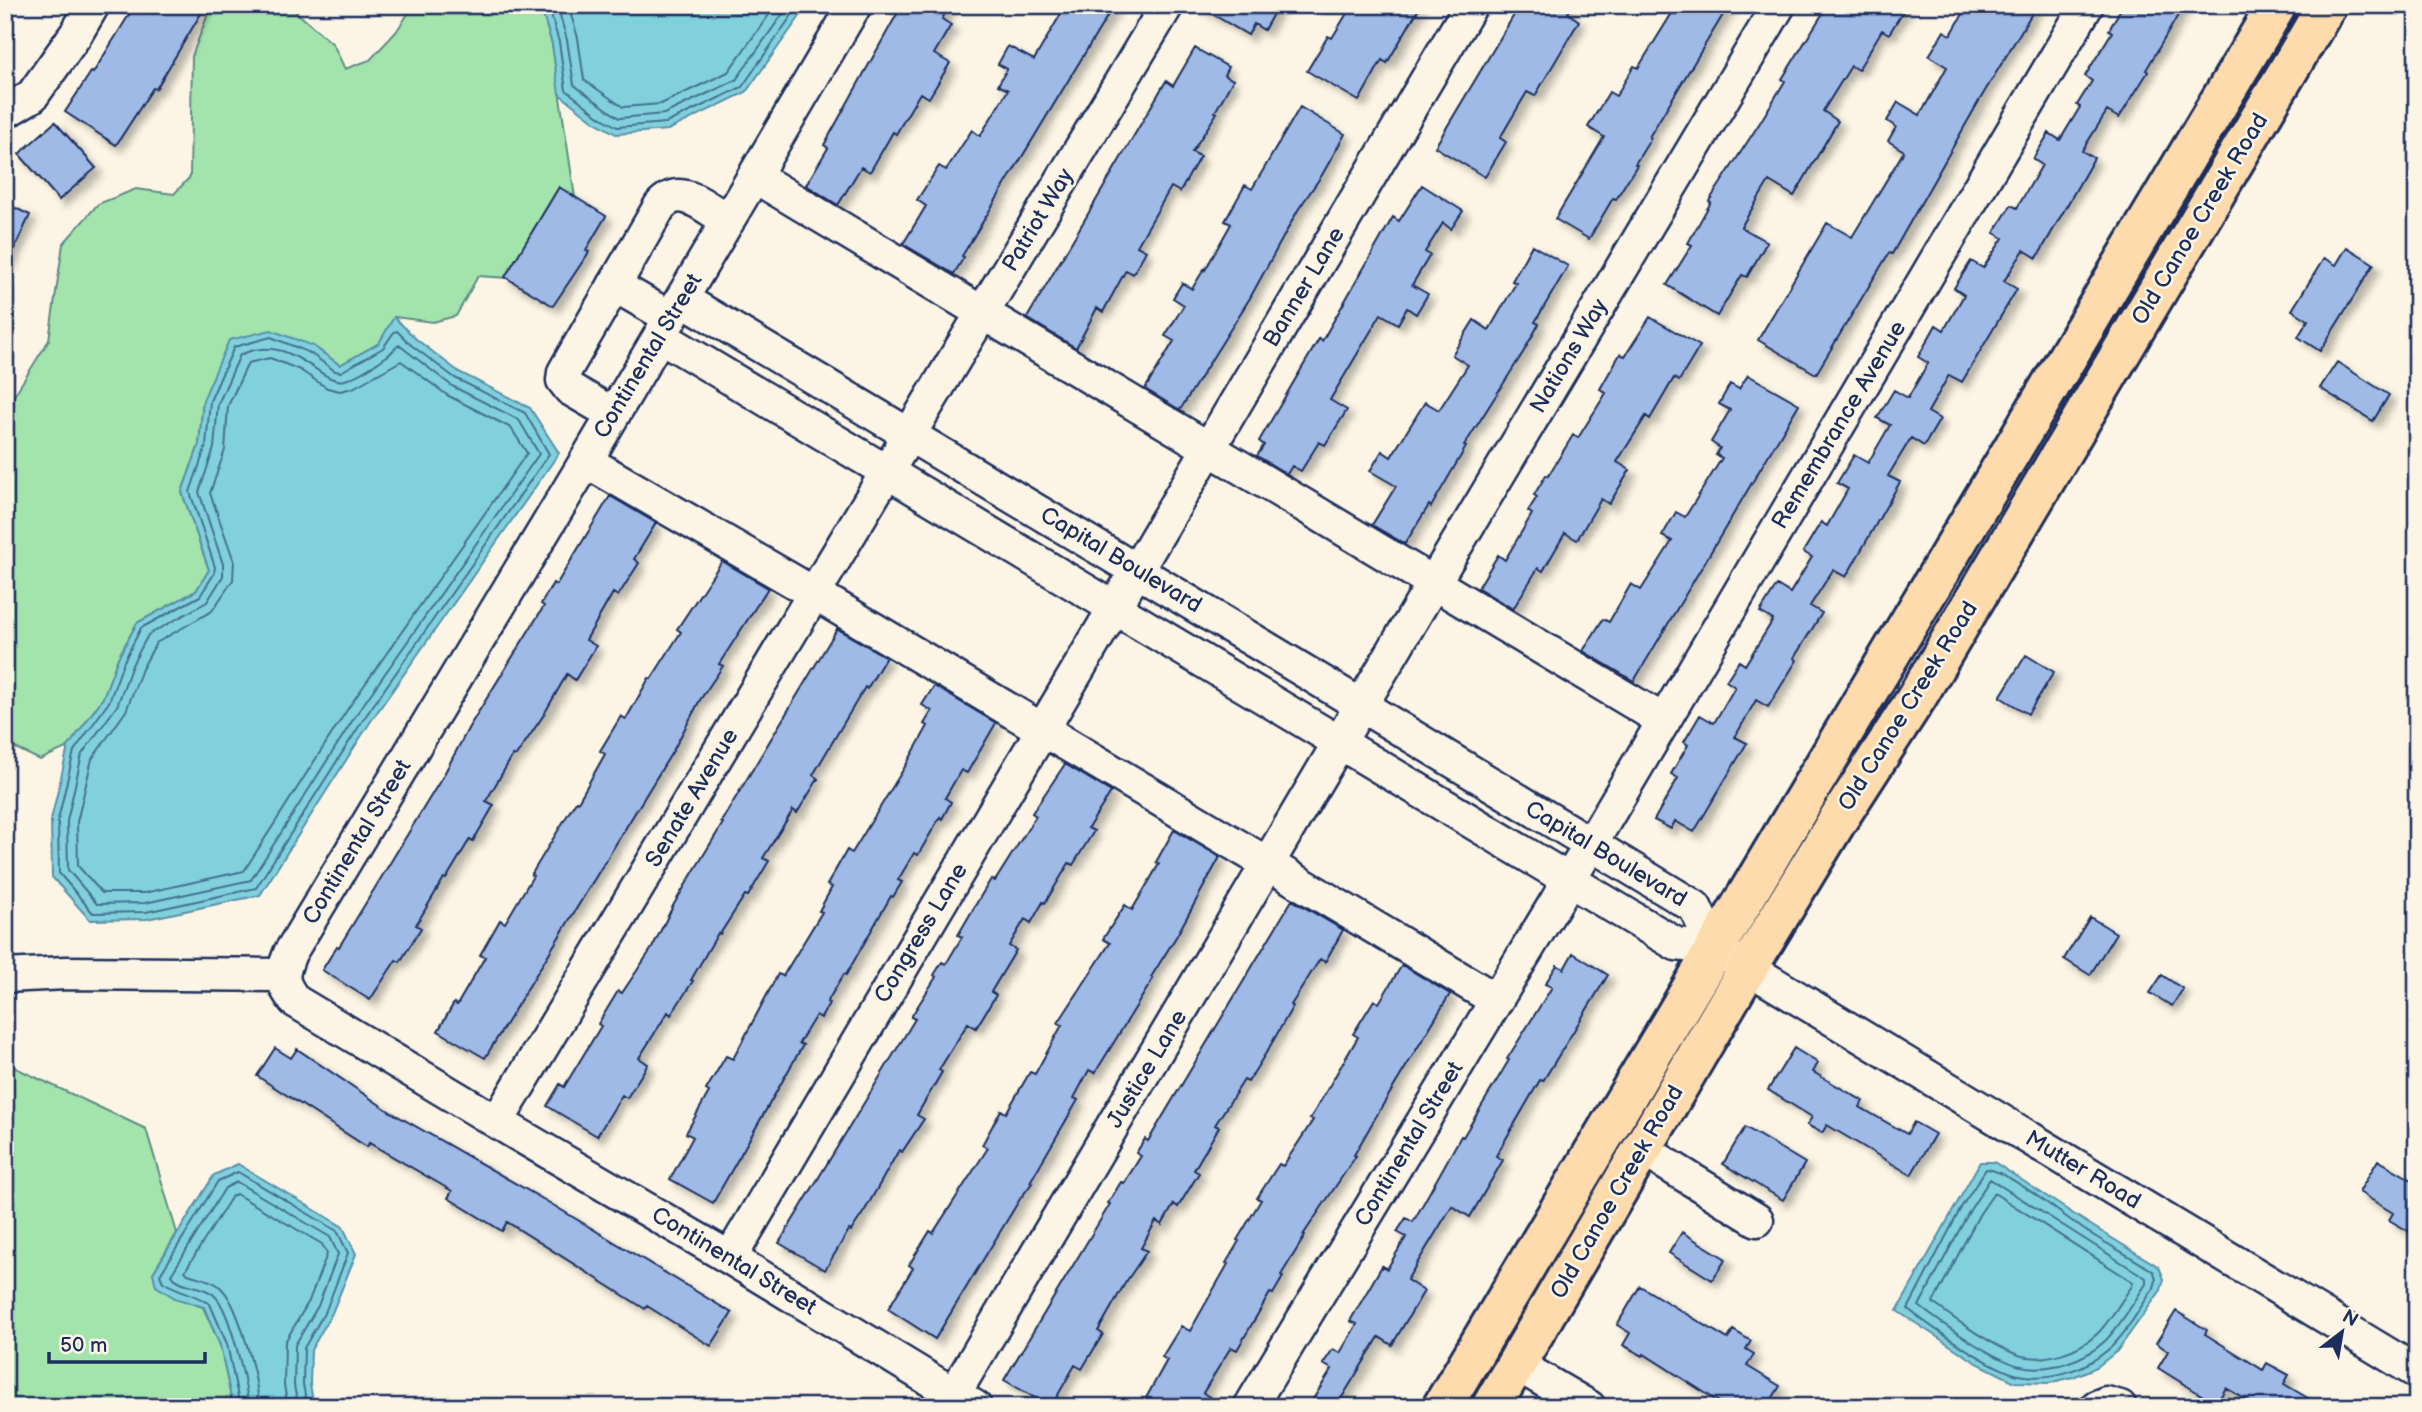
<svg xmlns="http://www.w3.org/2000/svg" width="2422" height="1412" font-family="'Balsamiq Sans',sans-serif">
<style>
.green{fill:#a3e4ad;stroke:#5f8a86;stroke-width:2}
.water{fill:#81d1dd;stroke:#5890aa;stroke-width:2}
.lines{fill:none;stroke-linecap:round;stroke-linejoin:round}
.shore{stroke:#447091;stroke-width:2}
.building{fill:#9fbae6;stroke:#1b2f5e;stroke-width:2;filter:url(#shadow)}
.minor-casing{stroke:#1b2f5e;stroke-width:37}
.major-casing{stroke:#1b2f5e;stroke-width:44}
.minor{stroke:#fcf5e5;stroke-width:32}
.major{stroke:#fedbac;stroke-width:38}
.labels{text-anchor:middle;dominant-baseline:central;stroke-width:5;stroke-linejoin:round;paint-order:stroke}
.street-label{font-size:23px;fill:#1b2f5e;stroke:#fcf5e5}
</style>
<defs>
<filter id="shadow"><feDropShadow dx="6" dy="6" stdDeviation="3.5" flood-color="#0004"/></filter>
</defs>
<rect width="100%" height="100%" fill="#fcf5e5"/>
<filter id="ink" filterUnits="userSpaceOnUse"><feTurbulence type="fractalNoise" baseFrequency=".0143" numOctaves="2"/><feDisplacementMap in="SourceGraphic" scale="14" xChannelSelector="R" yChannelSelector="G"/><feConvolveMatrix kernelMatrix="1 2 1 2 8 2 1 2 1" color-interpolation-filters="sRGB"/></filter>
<g filter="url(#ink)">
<path class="green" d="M288,5L333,44L345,69L370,60L396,32L414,5H540L552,44L576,204L539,280L478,276L456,316L433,322L395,317L379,343L340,365L313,346L203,400L199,445L182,492L209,570L196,591L137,623L118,658L103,698L68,747L40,760L5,743V410L49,340L63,244L98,204L136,189L174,194L190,177L192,56L211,6Z
M5,1063L146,1129L177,1233L153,1273L175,1298L203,1307L220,1345L233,1407H5Z"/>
<path class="water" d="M540,5H808L746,92L668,130L616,134L595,122L559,94L552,44Z
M394,317L416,339L459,372L530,408L559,453L371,721L260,895L147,919L90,920L52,877L51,820L68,747L103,698L118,658L137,623L196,591L209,570L182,492L199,445L203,400L229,340L271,330L313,346L340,365L379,343Z
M1980,1162H1994L2089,1224L2159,1267L2164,1279L2161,1290L2117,1351L2097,1367L2073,1377L2049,1383L2015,1382L1977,1363L1897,1311Z
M238,1164L343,1227L356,1254L332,1313L311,1350L310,1384L314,1407H233L220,1345L204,1307L175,1298L156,1286L153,1273L214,1175Z"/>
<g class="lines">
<path class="shore" d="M548,5L559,42L566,90L599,116L617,127L666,123L742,87L799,5
M557,5L567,40L574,85L619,118L664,114L736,80L789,5
M568,5L578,38L584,80L623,107L661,104L728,72L776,5
M397,331L411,345L455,378L525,413L549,454L365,717L256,888L146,912L93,913L59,873L58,820L74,751L109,702L124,661L141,628L200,596L214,574L215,567L190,492L206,446L210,401L234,347L271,337L310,353L335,371L341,372L383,348L394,332Z
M399,345L452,386L519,420L539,454L358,712L251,880L145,903L97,904L68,870L67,821L82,754L117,706L132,665L148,635L207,602L223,576V564L199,492L214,448L218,404L240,355C292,330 321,387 345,380C358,376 376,364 387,356C392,353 394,348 399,345Z
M270,358L300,370L327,388L340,391L353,388L401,361L447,395L511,428L527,453L349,707L244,871L144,893H102L78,866L77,822L92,759L126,711L142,669L156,643L212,611L233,580L234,561L210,493L225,450L228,406L248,363Z
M1986,1169C2005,1169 2064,1216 2083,1229C2106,1244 2131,1256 2154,1272L2156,1280L2154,1288C2140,1307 2127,1333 2109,1349C2085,1370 2051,1381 2019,1375C1995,1371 1929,1326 1908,1309L1962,1206Z
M1990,1179L2146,1278V1284C2133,1303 2121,1325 2105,1341C2084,1361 2049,1372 2021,1366C1998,1362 1939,1322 1919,1306L1970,1210Z
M1994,1193L2133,1282L2132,1286C2121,1301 2111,1320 2097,1334C2079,1351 2046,1362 2022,1356C1997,1349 1954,1319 1933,1303L1979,1215Z
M240,1407L227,1344L210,1304C198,1295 178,1291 163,1282L160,1275L218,1181L238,1172L337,1231L348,1253L326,1310L304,1348L303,1384L307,1407
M248,1407C247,1384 230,1311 215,1296C203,1284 182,1288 171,1275L225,1188L237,1182L330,1237L338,1254L318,1306L295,1345L294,1385L298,1407
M259,1407C258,1381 240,1307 222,1289C214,1280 199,1278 188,1274L185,1271L232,1196L236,1194L322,1244L327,1254L309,1301L285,1342L284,1385L288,1407"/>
</g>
<path class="building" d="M135,5H206L156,89L153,88L116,145L65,112L91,72L93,73Z
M902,5H950L942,19L951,25L934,54L950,63L929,98L920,93L896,134L893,132L870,172L861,167L838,205L806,185L828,148L824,145Z
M1066,5H1114L962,256L964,257L954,274L903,244L926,206L917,200L939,166L946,170L972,130L980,136L1008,90L998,85L1007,69L998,64L1008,46L1034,60Z
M1197,5H1278L1264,30L1254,24L1248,35Z
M1352,5H1421L1387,63L1382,60L1359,101L1307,71L1328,36L1332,38Z
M1520,5H1573L1568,13L1579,21L1535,96L1527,92L1500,138L1506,142L1485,177L1435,147Z
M1677,5H1729L1649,137L1651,138L1635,164L1637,165L1616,199L1613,198L1589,239L1555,219L1604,137L1588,127L1609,92L1616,96L1634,66L1638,68Z
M1828,5H1907L1889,34L1882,30L1858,70L1851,66L1823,111L1838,121L1794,196L1769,181L1741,227L1767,242L1747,277L1742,275L1717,316L1667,285L1692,245L1688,243L1711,202L1709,201L1761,121L1785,81L1782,79Z
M1968,5H2037L1979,101L1892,254L1889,253L1816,374L1758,340L1827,223L1852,237L1904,151L1888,141L1896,127L1887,121L1898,102L1920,115L1947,67L1929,56L1944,31L1951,35Z
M2123,5H2184L2146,70L2148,72L2119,118L2107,111L2082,151L2094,158L2037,258L2024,250L2004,281L2017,289L1962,382L1949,375L1928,412L1940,419L1924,446L1911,438L1888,476L1900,482L1846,577L1833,570L1810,606L1822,613L1794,658L1797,660L1768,707L1756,700L1735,737L1747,743L1694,832L1675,821L1671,829L1654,820L1678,778L1671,774L1688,745L1684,742L1700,715L1714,723L1735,687L1726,681L1739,661L1745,665L1773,620L1760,612L1777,585L1790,593L1812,557L1803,552L1821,522L1827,526L1848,489L1837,483L1854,455L1868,463L1890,425L1877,418L1894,390L1908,398L1928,363L1918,357L1936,325L1944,330L1964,295L1954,288L1971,261L1983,268L2003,238L1994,233L2011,205L2017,208L2042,165L2033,159L2049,133L2060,140L2080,107L2077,105L2092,81L2085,76L2112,32L2109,30Z
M1195,48L1228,67L1224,75L1233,80L1215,112L1217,113L1192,152L1200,156L1180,192L1171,187L1137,246L1146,251L1133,274L1126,270L1103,312L1097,308L1076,348L1027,318L1166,81L1173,86Z
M1300,107L1345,134L1322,175L1298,210L1250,298L1180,410L1145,389L1174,341L1165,336L1184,305L1173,298L1182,283L1192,289L1204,269L1205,270L1231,224L1225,221L1245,185L1252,189Z
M55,122L96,168L59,200L19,154Z
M1422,185L1463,211L1451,229L1443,223L1425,252L1430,255L1412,285L1428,294L1416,314L1407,308L1398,324L1381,314L1330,400L1347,410L1325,445L1319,442L1301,471L1292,466L1287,474L1257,456L1264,445L1259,441L1319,339L1322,341L1393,217L1399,221Z
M559,187L606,216L586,250L589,252L553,306L505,277Z
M5,203L30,215L5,269Z
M1532,245L1568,266L1535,322L1539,324L1524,351L1464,446L1466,447L1431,507L1429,505L1405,544L1372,525L1396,486L1370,471L1382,451L1391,457L1425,402L1439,410L1468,365L1452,355L1474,320L1489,330L1516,283L1512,281Z
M2347,247L2374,264L2320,351L2298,337L2308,320L2292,310L2324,258L2336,265Z
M1650,317L1700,346L1679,381L1674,378L1650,419L1646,416L1617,462L1630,470L1609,504L1601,499L1577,540L1565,533L1543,571L1538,568L1513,609L1478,588L1498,555L1505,560L1532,514L1528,511L1537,497L1534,495L1546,475L1548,476L1573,435L1578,438L1606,393L1600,389L1620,354L1625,356Z
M2337,362L2389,395L2373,421L2320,388Z
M1748,375L1799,404L1634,681L1583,651L1603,619L1609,622L1631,584L1641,590L1672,541L1662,536L1676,512L1685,517L1722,458L1716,455L1720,448L1711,442L1730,410L1719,404L1730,384L1739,389Z
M610,496L656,523L634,559L639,563L618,596L613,593L586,640L596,646L575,680L567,674L543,716L516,756L513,755L486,801L494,805L473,841L470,839L446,879L444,878L416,925L421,928L400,962L396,960L370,1000L322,970L337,946L339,947L443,776L469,727L544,606L541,604L553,583L556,585Z
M722,561L768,588L719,664L723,666L700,700L674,749L485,1058L438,1031L454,1003L457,1005L485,957L480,955L500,920L505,923L533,876L531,875L576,801L578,802L605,754L600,751L621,716L626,719L649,678L651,679L681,632L677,629Z
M837,629L886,657L867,689L865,687L813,775L818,779L797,813L793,810L763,858L769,861L748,896L745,895L720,934L718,933L691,980L693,981L671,1015L668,1012L639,1058L648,1064L627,1098L622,1095L597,1136L547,1106L560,1084L564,1087L601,1026L598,1024L618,991L622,993L652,948L674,904L723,823L721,822Z
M2026,655L2054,672L2028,714L2000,697Z
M934,686L996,723L967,773L961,770L945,798L951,802L942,819L940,817L918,855L914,853L898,880L902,882L893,897L891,896L846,975L844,974L827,1002L829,1003L821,1018L816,1015L799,1043L803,1045L713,1203L670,1179L693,1137L686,1133L709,1092L706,1090L726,1056L733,1059L778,974L783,976L822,912L819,911L832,887L827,885L847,850L852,853L906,765L928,726L924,724L932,711L922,705Z
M1065,764L1111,792L1088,828L1094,831L1073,865L1069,863L1045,903L1043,902L1031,923L1025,919L1009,946L1016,950L991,992L996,995L976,1028L968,1023L939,1070L942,1072L917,1115L924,1119L902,1152L899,1150L865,1210L851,1231L849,1230L825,1270L779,1243L915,1019L911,1017L936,977L934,975L942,962L946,964L962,937L958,935L979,899L991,879L995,881L1019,843L1036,816L1032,813Z
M1174,830L1220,857L1176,937L1151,977L1153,979L1095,1073L1089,1070L1074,1098L1078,1100L1030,1182L1032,1183L1020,1199L935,1339L888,1309L913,1268L909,1265L930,1231L933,1233L988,1148L982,1145L1001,1110L1006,1113L1030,1072L1035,1074L1062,1025L1058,1023L1110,943L1103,939L1125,905L1132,910L1159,864L1156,862Z
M1292,900L1343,930L1325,962L1320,959L1291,1005L1293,1006L1269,1048L1248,1082L1244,1080L1215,1125L1219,1127L1194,1170L1199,1173L1178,1207L1174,1204L1162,1225L1156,1221L1141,1248L1147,1251L1124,1285L1098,1331L1103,1334L1082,1369L1075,1365L1051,1407L1004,1380L1110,1204L1108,1203L1121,1182L1124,1183L1141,1156L1136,1153L1145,1139L1148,1141Z
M2090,917L2116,933L2090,975L2064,959Z
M1573,953L1608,975L1543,1081L1540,1080L1496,1156L1503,1160L1470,1217L1452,1206L1407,1280L1424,1291L1392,1345L1379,1337L1336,1407H1308L1332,1369L1323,1364L1333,1349L1340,1353L1357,1324L1350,1321L1382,1266L1387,1269L1406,1237L1397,1232L1406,1218L1413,1222L1461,1136L1463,1137L1509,1060L1507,1059L1552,987L1545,984L1557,965L1564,969Z
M1402,965L1450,994L1378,1113L1354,1155L1356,1156L1303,1235L1305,1236L1281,1275L1283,1277L1273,1294L1270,1293L1237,1350L1231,1347L1203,1393L1226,1407H1141L1167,1360L1162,1357L1181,1326L1190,1331L1228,1264L1226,1263L1239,1241L1237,1240L1261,1200L1257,1198L1279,1164L1283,1166L1313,1120L1310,1119L1358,1037L1353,1034L1374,1000L1379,1003Z
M2162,975L2183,989L2172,1006L2150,993Z
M275,1048L291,1058L297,1049L389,1111L548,1202L732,1313L711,1346L647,1306L645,1309L507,1222L502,1231L448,1198L452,1191L369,1143L367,1147L257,1076Z
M1794,1048L1818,1063L1813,1072L1863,1101L1860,1107L1907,1134L1914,1122L1935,1134L1911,1175L1827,1125L1822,1133L1807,1125L1812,1117L1768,1090Z
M1745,1127L1805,1163L1783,1200L1723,1164Z
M2378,1160L2417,1183V1236L2389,1220L2393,1213L2359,1192Z
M1682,1232L1726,1259L1712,1280L1669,1253Z
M1640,1286L1728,1339L1733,1330L1751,1341L1746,1349L1754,1354L1747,1366L1780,1386L1767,1407H1727L1644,1354L1643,1356L1623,1345L1630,1333L1617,1325Z
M2176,1311L2207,1330L2205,1334L2263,1370L2267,1363L2289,1375L2284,1384L2323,1407H2259L2226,1388L2216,1404L2158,1368L2168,1351L2156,1343Z"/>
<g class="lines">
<g class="minor-casing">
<path id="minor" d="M855,5L586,461L290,953C281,976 280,981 295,1001L497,1122L730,1258L975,1407
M5,112L32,96L76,34L93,5
M754,176L1664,721
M614,285L671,318
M682,299C1021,500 1358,703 1695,907L1714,948
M660,336L1676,944L1714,948L1748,968L2417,1372
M613,414L570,389L563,380L564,372L660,206C681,182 706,208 728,221
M586,461L815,594L1496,1000
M5,976L66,973L282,975
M497,1122L1167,5
M1642,1149L1757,1220
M730,1258L1471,5
M1516,1364L1589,1407
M954,1394L1433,584L1779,5
M1250,1407L1591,844L2087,5
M2096,1407L2106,1403L2120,1407"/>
</g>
<g class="major-casing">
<path id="major" d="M1442,1407L2277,5
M1491,1407L1748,968L1837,821L1917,697L2327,5"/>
</g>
<use href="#minor" class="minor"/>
<use href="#major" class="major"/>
</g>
</g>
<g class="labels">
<g class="street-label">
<text transform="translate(2200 219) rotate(-59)">Old Canoe Creek Road</text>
<text transform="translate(1038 220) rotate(-59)">Patriot Way</text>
<text transform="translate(1304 287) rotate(-59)">Banner Lane</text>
<text transform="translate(648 356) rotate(-59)">Continental Street</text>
<text transform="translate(1569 356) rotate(-59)">Nations Way</text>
<text transform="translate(1839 425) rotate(-59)">Remembrance Avenue</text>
<text transform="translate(1121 560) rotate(31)">Capital Boulevard</text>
<text transform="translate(1908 706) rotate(-58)">Old Canoe Creek Road</text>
<text transform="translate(692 798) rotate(-59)">Senate Avenue</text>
<text transform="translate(357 842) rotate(-59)">Continental Street</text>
<text transform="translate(1606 854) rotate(31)">Capital Boulevard</text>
<text transform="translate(921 933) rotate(-59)">Congress Lane</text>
<text transform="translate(1147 1069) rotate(-59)">Justice Lane</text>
<text transform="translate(1409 1144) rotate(-59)">Continental Street</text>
<text transform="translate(2083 1170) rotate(31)">Mutter Road</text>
<text transform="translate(1617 1192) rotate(-60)">Old Canoe Creek Road</text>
<text transform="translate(734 1261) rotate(31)">Continental Street</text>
</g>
</g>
<rect width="2422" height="1412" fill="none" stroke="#fcf5e5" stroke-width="28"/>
<rect x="14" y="14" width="2394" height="1384" fill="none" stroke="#1b2f5e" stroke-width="2.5" filter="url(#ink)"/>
<g transform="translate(2342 1332) rotate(31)" stroke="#fcf5e5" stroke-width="5" paint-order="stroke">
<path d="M0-5L12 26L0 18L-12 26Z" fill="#1b2f5e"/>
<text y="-10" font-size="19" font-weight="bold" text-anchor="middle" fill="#1b2f5e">N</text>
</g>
<path d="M49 1352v10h156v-10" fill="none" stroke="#1b2f5e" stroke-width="3.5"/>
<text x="60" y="1352" font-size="21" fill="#1b2f5e" stroke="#fcf5e5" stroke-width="5" paint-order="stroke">50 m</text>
</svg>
